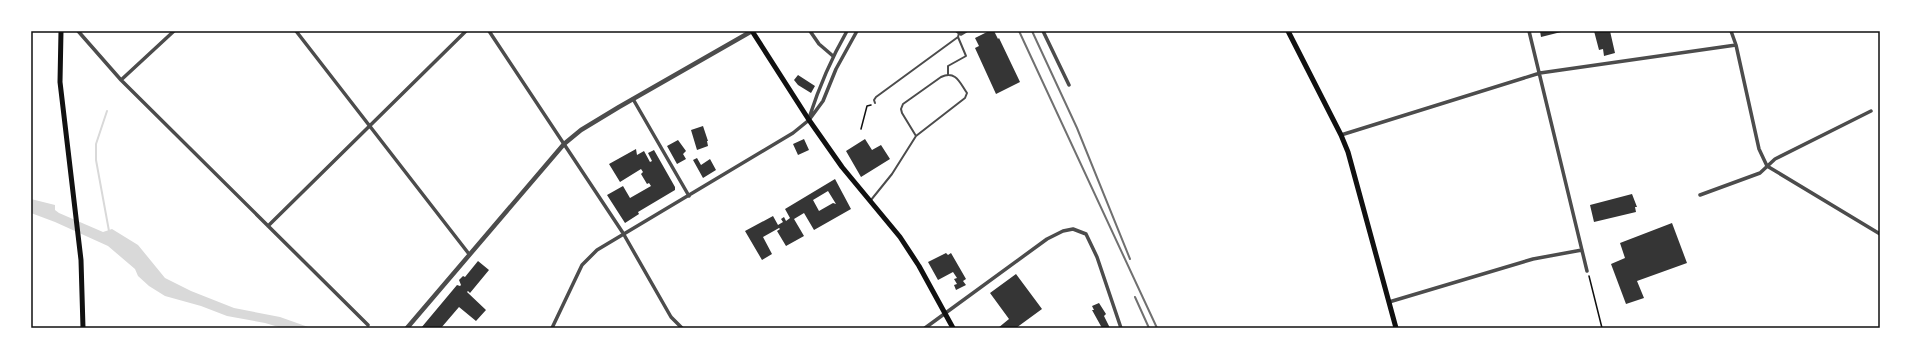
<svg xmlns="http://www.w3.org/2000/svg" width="1911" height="359" font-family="'Roboto Condensed',sans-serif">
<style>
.water{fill:#d9d9d9}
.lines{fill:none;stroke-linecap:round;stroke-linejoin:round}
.stream{stroke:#d9d9d9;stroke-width:2}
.building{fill:#353535;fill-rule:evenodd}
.path{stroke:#111;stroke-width:1.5}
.service{stroke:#4c4c4c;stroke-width:2}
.minor{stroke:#4c4c4c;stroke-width:3.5}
.tertiary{stroke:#4c4c4c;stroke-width:4.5}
.secondary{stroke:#111;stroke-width:5}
.rail{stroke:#707070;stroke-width:2}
.neatline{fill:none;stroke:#111;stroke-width:1.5}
</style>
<rect width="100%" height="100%" fill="#fff"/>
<path class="water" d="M31,199L55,205V210L59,213L103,232L112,229L138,245L165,278L191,291L234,308L280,317L311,328H282L265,323L227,316L201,306L165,296L149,286L138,276L135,269L108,246L55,222L31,213Z"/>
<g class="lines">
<path class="stream" d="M107,111L96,144V160L109,231"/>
</g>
<path class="building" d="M989,31H994L998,39L999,38L1020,82L996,94L975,48L979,46L975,38Z
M1540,31H1561V32L1541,37Z
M1594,31H1610L1615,53L1604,56L1603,49L1599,50Z
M798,75L815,86L811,93L798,85L794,80Z
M703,126L708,141H707L708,146L697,150L691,130Z
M804,139L809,150L798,155L793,144Z
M865,139L872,150L881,145L890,159L861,177L846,151Z
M678,140L686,151L683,154L686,159L677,164L667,146Z
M636,149L637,155L644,151L650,162L652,161L648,153L654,150L675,187V190L638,212L639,214L625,223L607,195L623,186L630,198L651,186L649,183L647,184L641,174L643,172L641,169L620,182L609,164Z
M697,158L701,165L710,159L716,170L703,178L693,160Z
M835,179L851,209L814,230L804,213L794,219L804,236L786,246L777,231L780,229L779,228L763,237L772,254L762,260L745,231L773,216L778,225L783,222L781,219L784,217L786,221L790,218L785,209ZM828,191L836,204L833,203L819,211L813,200Z
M1632,194L1637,207H1635L1636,212L1594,222L1590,205Z
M1672,223L1687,263L1637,281L1644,298L1626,304L1611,264L1625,258L1620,243Z
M946,253L948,255L951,253L966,279L963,281L966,285L956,290L954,285L957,284L954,279L957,278L953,272L938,280L928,262Z
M478,261L489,270L470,293L468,291L467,292L486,310L476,321L459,307L441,328H421L457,285L460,286L461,285L459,280L463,276L465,277Z
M1016,274L1042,309L1016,328H998L1009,319L990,293Z
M1099,303L1106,314L1104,316L1110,328H1102L1092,310H1094L1092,306Z"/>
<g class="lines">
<path class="path" d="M861,129L867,106L871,105
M1589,276L1602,328"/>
<path class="service" d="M948,74V66L966,56L958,37L959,33
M875,103L874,100L876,97L958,37
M871,200L892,174L916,136L965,98L967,93C960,83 956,70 941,77L903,104L901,109L902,113L916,136"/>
<path class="minor" d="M78,31L121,80L368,325
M296,31L469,254
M489,31L623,233L671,317L682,328
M810,31L819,44L833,56
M957,31L961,34L966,31
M1043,31L1069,85
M1529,31L1587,271
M1731,31L1736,45L1759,149L1767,166L1880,234
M121,80L174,31
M633,99L689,196
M809,118C819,87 831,59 847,31
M1341,135L1540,73L1736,45
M1700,195L1760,173L1775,159L1871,111
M268,226L466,31
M1389,302L1533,259L1582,250
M552,328L582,265L597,250L793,133L809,120L823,101L836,69L857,31
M925,328L1047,239L1063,231L1073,229L1086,234L1097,257L1121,328"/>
<path class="tertiary" d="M407,328L564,144L581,130L619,107L752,31"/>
<path class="secondary" d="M61,31L60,82L81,260L83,328
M752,31L809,120L842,167L900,237L919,266L953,328
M1288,31L1341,135L1348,152L1396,328"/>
<path class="rail" d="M1019,31L1157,328
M1032,31L1077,128L1130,259
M1135,297L1149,328"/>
</g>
<rect width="1911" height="359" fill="none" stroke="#ffffff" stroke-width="64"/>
<rect x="32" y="32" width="1847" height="295" class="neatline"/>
</svg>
